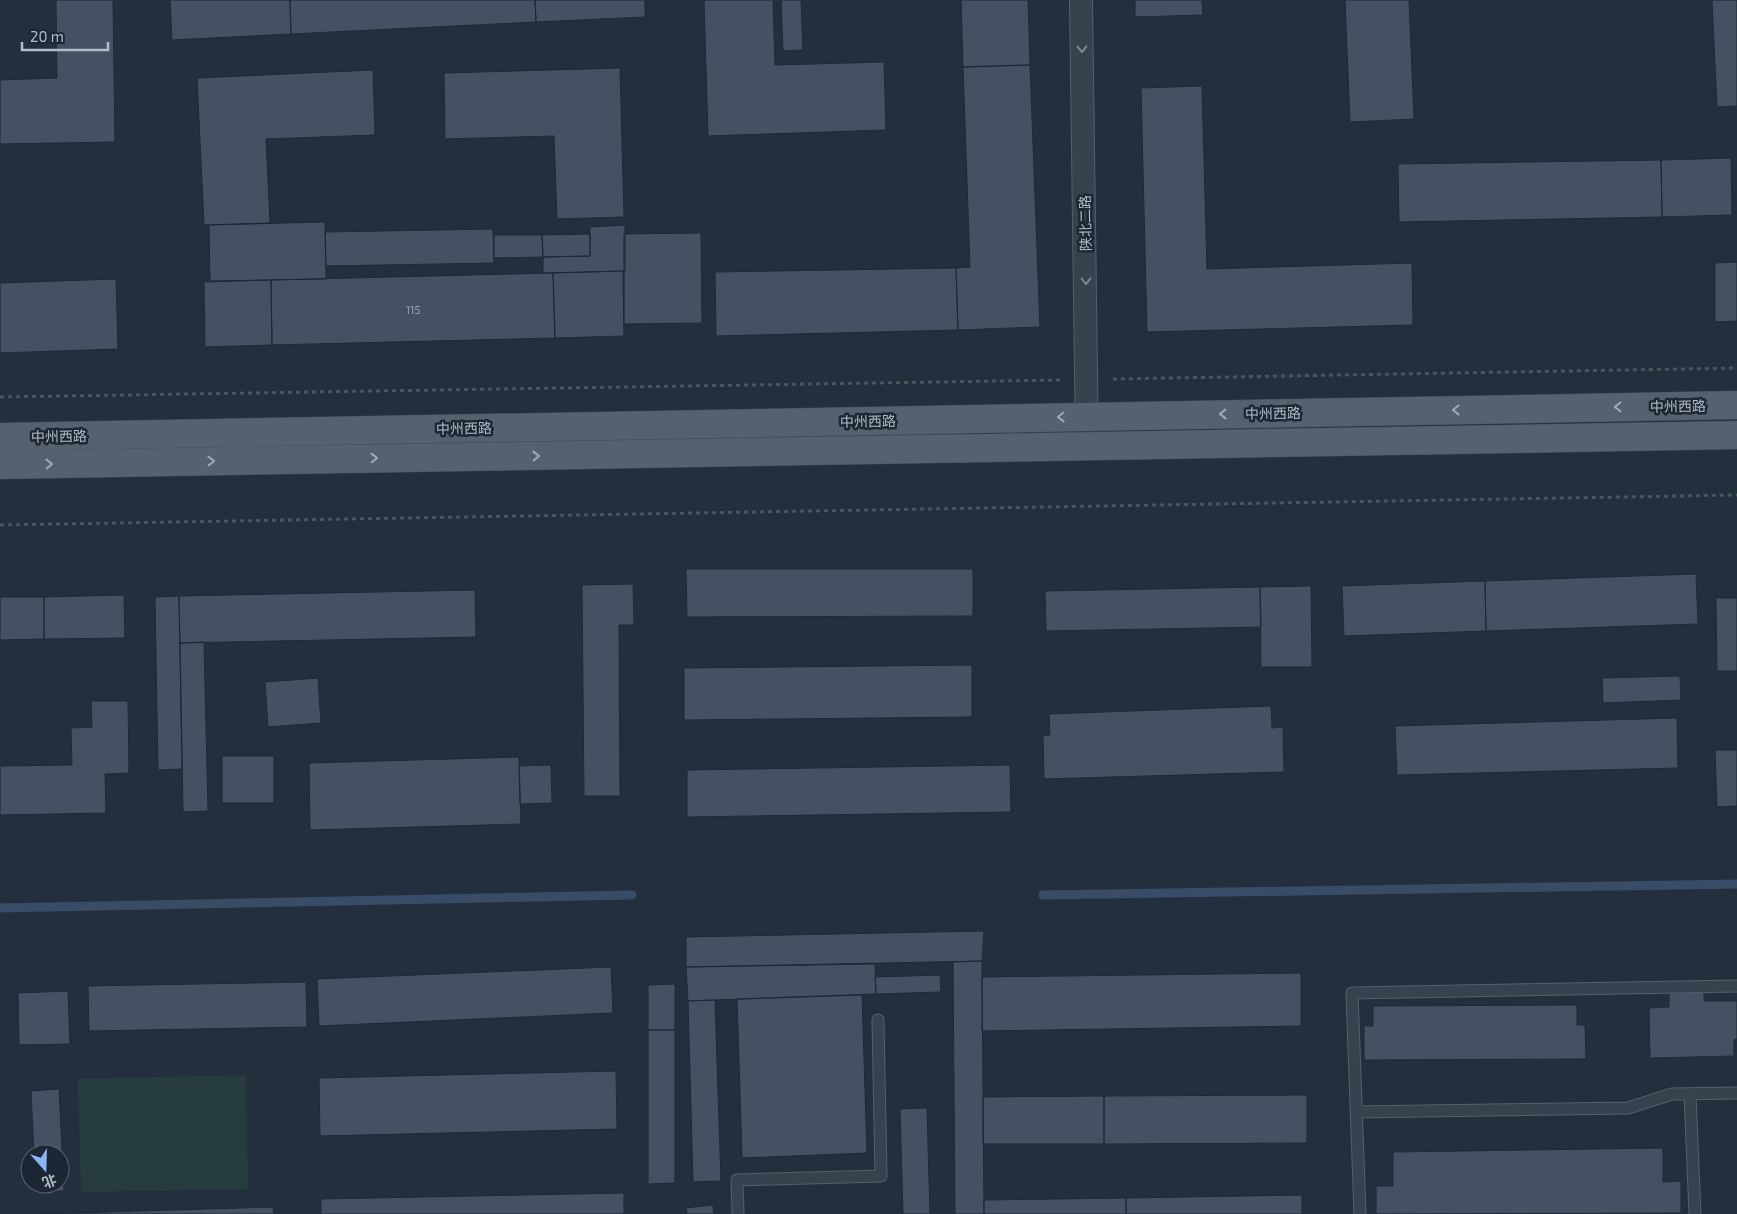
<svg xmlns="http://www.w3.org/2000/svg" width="1737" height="1214" font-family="'Exo 2','Noto Sans SC',sans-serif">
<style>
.green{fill:#263c3f}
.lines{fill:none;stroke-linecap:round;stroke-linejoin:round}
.stream{stroke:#394c67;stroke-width:9}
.building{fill:#455162;stroke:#1f2835}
.lane-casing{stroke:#565f6c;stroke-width:13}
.street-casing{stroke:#565f6c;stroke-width:24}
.primary-casing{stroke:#414a57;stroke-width:29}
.path{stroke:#44595c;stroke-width:3;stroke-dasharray:4 4;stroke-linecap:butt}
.lane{stroke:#38414e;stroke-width:11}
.street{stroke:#38414e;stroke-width:22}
.primary{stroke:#56606e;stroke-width:28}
.oneway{stroke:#7c8592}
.oneway2{stroke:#a1aab7}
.labels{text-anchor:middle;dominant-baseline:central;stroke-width:5;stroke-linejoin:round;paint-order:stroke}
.number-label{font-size:11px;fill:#98a1af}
.street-label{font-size:14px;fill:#b4bcc9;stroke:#1d2633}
</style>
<rect width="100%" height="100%" fill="#242f3e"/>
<path class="green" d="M246,1075L248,1189L81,1192L78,1079Z"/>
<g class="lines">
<path class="stream" d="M1043,895L1737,884
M0,908L632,895"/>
</g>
<path class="building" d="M56,0H113L115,142L0,144V80L57,78Z
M170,0H290L291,34L172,40Z
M290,0H535L536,22L291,34Z
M535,0H645V17L536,22Z
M704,0H773L775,65L884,62L886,130L708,136Z
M781,0H801L803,50L783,51Z
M961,0H1028L1030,65L963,67Z
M1135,0H1202L1203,15L1135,17Z
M1345,0H1409L1414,119L1350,122Z
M1712,0H1737V106L1717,107Z
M1030,65L1040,327L958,330L956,268L970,267L963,67Z
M620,68L624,217L557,219L554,136L445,139L444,73Z
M373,70L375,135L266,139L270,223L204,225L197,78Z
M1202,86L1207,269L1412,263L1413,325L1147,332L1141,88Z
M1731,158L1732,215L1662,217L1661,160Z
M1661,160L1662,217L1399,222L1398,164Z
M325,222L326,279L210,281L209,225Z
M625,225V271L543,273V257L590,256V227Z
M493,229L494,263L326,266L325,232Z
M701,233L702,323L624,324V234Z
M590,234V256L543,257L542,235Z
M494,235H542L543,257L494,258Z
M1737,262V321L1715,322V263Z
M956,268L958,330L716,336L715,272Z
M623,271L624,336L555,338L553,273Z
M553,273L555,338L272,345L271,280Z
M116,279L118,349L0,353V283Z
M271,280L272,345L205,347L204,282Z
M686,569H973V616L687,617Z
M1696,574L1698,624L1486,631L1485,581Z
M1485,581L1486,631L1344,636L1342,586Z
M633,584L634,625H619L620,796H584L582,585Z
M1311,586L1312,667H1261L1260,587Z
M1260,587L1261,627L1046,631L1045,591Z
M475,590L476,637L180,643L179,596Z
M124,595L125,638L44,639V597Z
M179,596L182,769L158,770L155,597Z
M0,597H44V639L0,640Z
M1716,598H1737V671H1717Z
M204,642L208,811L183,812L180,643Z
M972,665V717L684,720V668Z
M1680,676L1681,700L1603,703L1602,678Z
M318,678L321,723L268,727L265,682Z
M91,701H128L129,773L105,774L106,813L0,815V766L72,765L71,728L92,727Z
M1271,706L1272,728L1283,727L1284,772L1044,779L1043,735H1050L1049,714Z
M1677,718L1678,768L1397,775L1395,726Z
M1715,750H1737V806L1717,807Z
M222,756H274V803H222Z
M519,757L521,824L310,830L309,763Z
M551,765L552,803L520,804L519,766Z
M1010,765L1011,812L687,817V770Z
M984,931L982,961L686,967V937Z
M982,961L984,1214H955L953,962Z
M875,964L876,994L688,1001L686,967Z
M611,967L613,1013L319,1026L317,979Z
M1301,973V1026L982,1031V977Z
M940,975L941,992L876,994L875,977Z
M306,982L307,1027L89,1031L88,986Z
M675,984V1030H648V985Z
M68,991L70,1044L19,1045L18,993Z
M1704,992V1001H1737V1039L1734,1040V1056L1650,1058L1649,1008L1669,1007V993Z
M862,995L867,1153L742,1158L737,999Z
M715,1000L721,1181L693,1182L688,1001Z
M1577,1005V1025H1585L1586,1059L1364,1060V1026H1373V1006Z
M648,1030H675V1183L648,1184Z
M616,1071L617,1129L320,1136L319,1078Z
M59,1089L64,1191L36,1192V1184H60V1154H34L31,1091Z
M1307,1095V1143L1104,1144V1096Z
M1104,1096V1144H983V1097Z
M927,1108L930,1214H903L900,1109Z
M1663,1148V1182L1681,1181V1213L1376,1214V1186H1393V1152Z
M624,1193V1214H321V1199Z
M1302,1195V1214H1126V1198Z
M1126,1198V1214H984V1200Z
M713,1205L714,1214H687L686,1208Z
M273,1207L274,1214H41Z"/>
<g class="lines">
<g class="lane-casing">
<path id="lane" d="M1690,1094L1695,1214
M1356,1112L1628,1108L1672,1094L1737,1093
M738,1214L737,1180L881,1176L878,1020
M1360,1214L1352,993L1737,986"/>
</g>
<g class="street-casing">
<path id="street" d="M1081,0L1087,446"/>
</g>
<g class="primary-casing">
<path id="primary" d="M0,437L1737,405
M0,465L1737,435"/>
</g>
<path class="path" d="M1113,379L1737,368
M0,397L1061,380
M0,525L1737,495"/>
<use href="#lane" class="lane"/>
<use href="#street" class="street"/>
<use href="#primary" class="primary"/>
</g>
<defs><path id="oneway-chevron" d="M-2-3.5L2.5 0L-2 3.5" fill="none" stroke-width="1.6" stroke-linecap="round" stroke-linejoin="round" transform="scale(1.25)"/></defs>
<g class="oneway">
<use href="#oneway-chevron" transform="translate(1082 49) rotate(89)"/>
<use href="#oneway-chevron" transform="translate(1086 281) rotate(89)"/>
</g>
<g class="oneway2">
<use href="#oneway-chevron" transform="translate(1618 407) rotate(179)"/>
<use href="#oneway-chevron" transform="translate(1456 410) rotate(179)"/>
<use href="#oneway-chevron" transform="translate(1223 414) rotate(179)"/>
<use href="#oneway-chevron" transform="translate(1061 417) rotate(179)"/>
<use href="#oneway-chevron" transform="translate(536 456) rotate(-1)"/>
<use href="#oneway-chevron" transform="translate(374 458) rotate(-1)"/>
<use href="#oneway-chevron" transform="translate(211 461) rotate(-1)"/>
<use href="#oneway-chevron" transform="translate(49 464) rotate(-1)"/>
</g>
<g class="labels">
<g class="number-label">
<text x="413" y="309">115</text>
</g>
<g class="street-label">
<text transform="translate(1085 223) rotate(-91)">陕北二路</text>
<text transform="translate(1678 406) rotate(-1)">中州西路</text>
<text transform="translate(1273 413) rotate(-1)">中州西路</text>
<text transform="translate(868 421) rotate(-1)">中州西路</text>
<text transform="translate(464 428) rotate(-1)">中州西路</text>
<text transform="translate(59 436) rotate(-1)">中州西路</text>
</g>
</g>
<g transform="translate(45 1169) rotate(160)"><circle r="24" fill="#1d2633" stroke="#59626f"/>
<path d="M0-4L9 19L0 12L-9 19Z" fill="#8ab4f8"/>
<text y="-8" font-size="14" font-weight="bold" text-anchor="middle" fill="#b4bcc9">北</text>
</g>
<path d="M22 42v8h86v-8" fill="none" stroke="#b4bcc9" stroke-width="2.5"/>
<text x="30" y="42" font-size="15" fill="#b4bcc9" stroke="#1d2633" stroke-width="4" paint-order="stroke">20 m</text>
</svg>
